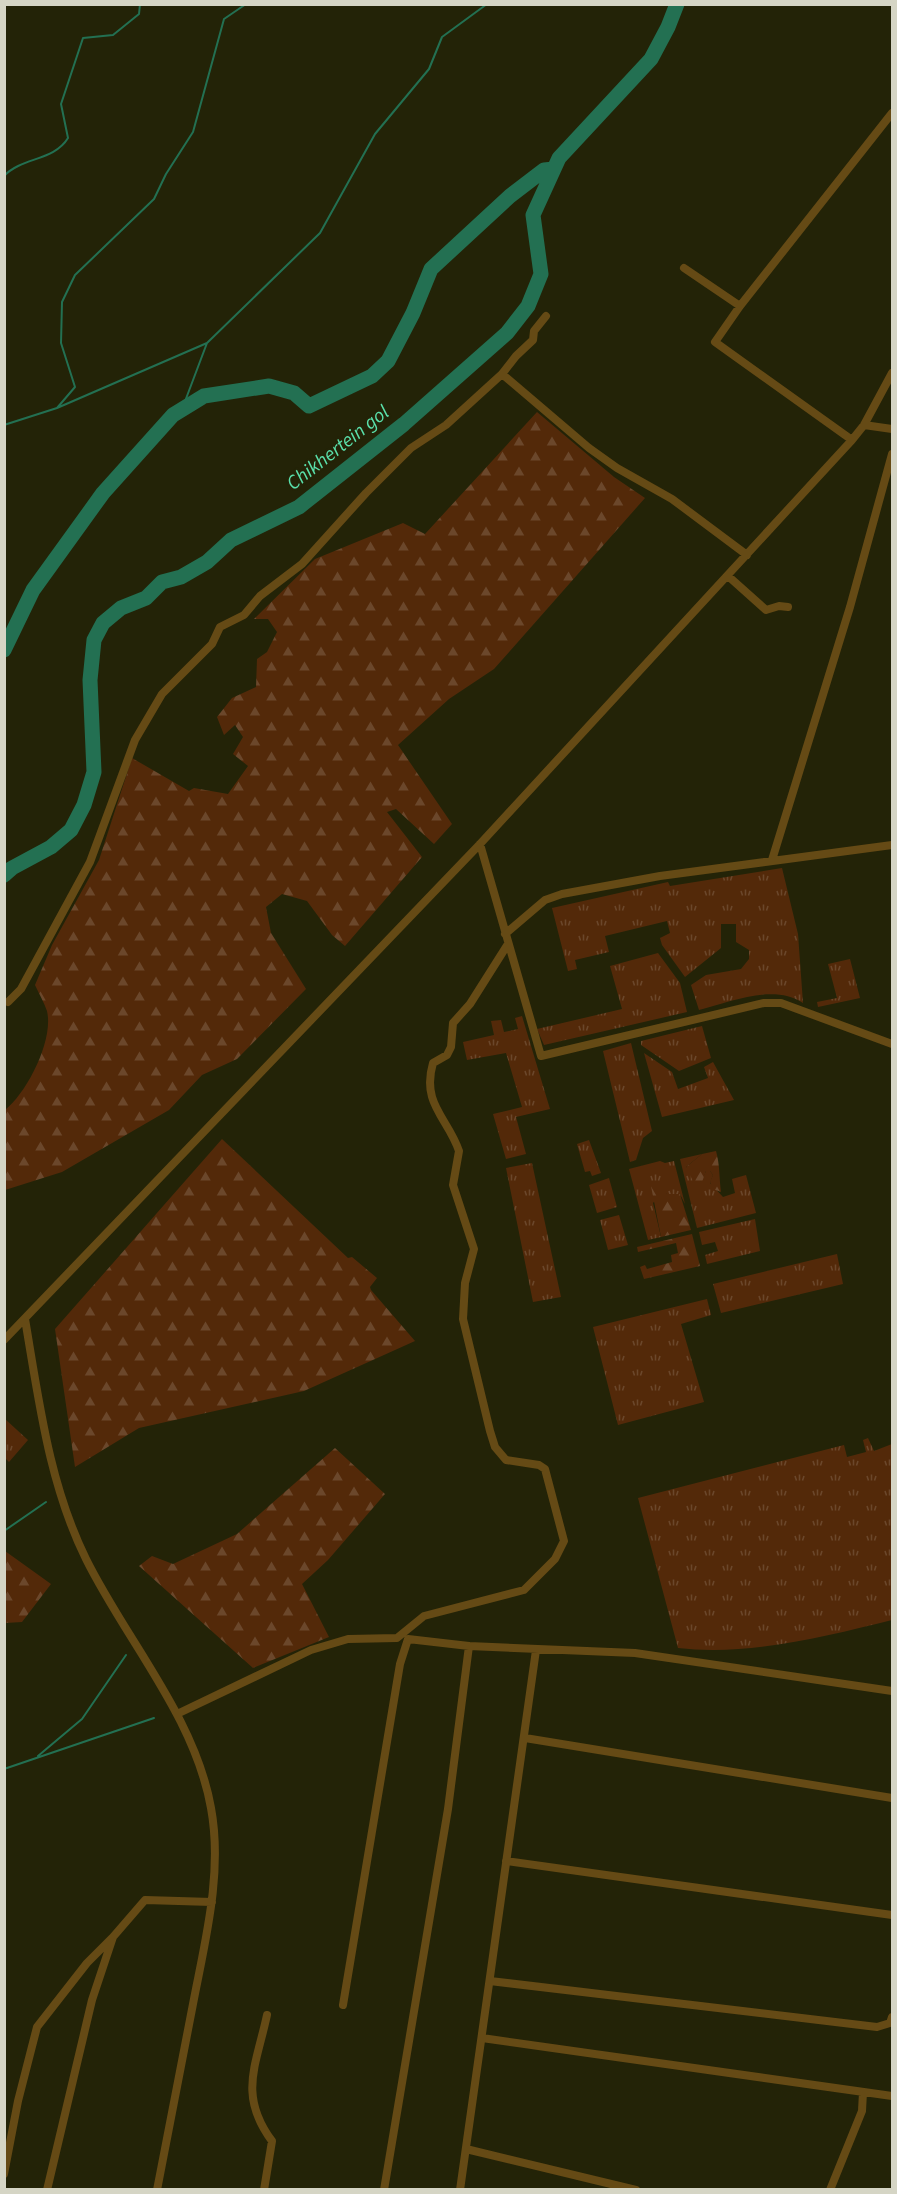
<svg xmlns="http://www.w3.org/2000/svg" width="897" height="2194" font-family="'Source Sans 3',sans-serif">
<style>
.grass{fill:url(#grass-tufts)}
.forest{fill:url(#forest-firs)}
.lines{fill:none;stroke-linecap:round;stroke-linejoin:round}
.stream{stroke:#237052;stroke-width:2}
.river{stroke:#237052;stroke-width:15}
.minor{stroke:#654a15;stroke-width:8}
.labels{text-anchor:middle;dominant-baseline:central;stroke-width:4.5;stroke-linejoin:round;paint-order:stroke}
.water-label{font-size:20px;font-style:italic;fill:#5adfaa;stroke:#232307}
</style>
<defs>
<pattern id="grass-tufts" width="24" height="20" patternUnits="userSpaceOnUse" patternTransform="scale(1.5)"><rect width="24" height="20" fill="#532909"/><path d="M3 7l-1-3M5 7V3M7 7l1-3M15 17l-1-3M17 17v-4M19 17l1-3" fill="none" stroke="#6b472b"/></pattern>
<pattern id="forest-firs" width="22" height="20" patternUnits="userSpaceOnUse" patternTransform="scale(1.5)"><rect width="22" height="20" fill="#532909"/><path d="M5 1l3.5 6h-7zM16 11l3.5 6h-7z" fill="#6b472b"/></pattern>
</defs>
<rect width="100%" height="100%" fill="#232307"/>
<path class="grass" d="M782,868L798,934L803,1003C774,983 730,1002 699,1010L691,985L706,975L741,969L749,959V950L736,942V924H721V948L685,977L662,945L660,938L670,933L667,921L605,936L609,952L575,960L577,969L568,971L552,908L668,882L670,886Z
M658,953L680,983L687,1012L544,1045L537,1029L622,1009L610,966Z
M850,959L860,998L818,1007L817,1002L837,998L828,964Z
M522,1016L550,1109L516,1117L526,1154L506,1159L493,1114L522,1107L506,1053L467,1060L463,1042L494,1035L491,1021L501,1020L504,1032L518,1029L515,1018Z
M702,1026L711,1058L679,1071L641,1045V1041Z
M631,1043L652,1131L643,1138L636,1160L630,1162L603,1051Z
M644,1053L672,1072L678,1089L708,1078L704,1067L713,1062L734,1100L662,1117Z
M589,1140L601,1173L592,1176L590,1171L585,1172L577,1144Z
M702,1154L686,1167L701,1182L706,1171H710L713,1175L710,1183L723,1197L735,1193L732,1179L746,1175L756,1213L697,1228L680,1159Z
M660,1161L665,1163L674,1161L685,1204L680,1194H667L663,1191L653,1203L661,1237L648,1240L629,1169Z
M532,1163L561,1297L533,1302L506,1168Z
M609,1178L617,1207L597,1213L589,1185Z
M619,1215L628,1245L608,1250L600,1220Z
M755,1219L760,1251L707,1264L705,1255L718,1251L715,1242L702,1245L699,1232Z
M837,1254L843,1284L721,1313L713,1284Z
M707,1299L711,1315L681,1324L704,1402L618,1425L593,1327Z
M5,1419L28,1440L9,1462L5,1458Z
M868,1438L874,1451L892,1444V1620C823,1637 749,1656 678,1648L638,1498L844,1445L847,1457L866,1452L863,1440Z"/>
<path class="forest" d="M537,412L614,477L645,498L494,669L449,699L398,745L452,824L434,844L396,809L387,812L422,857L345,946L332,935L307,901L282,894L266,907L271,933L306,989L237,1059L202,1075L169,1110L62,1172L5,1190V1110C27,1093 54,1040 47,1011C44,1002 39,994 35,985L52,945L99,860L132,758L189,791L194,788L228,794L248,766L233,754L243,737L235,725L224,735L217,717L232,698L256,687L257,659L267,652L277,632L268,619H254L315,559L403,523L425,534Z
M222,1139L348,1258L352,1257L377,1278L370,1287L371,1290L415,1341L304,1391L139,1428L75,1467L55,1329Z
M716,1151C720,1165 719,1178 721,1192L713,1189L710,1182L713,1175L710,1171H706L702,1182L693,1181L686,1167L702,1154Z
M660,1183L667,1194H680L691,1230L661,1237L651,1186Z
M692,1234L700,1266L644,1279L640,1267L645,1265L647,1269L672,1262L671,1255L678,1253L676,1243L638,1252L637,1247Z
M335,1448L385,1494L328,1560L302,1584L329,1637L253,1668L139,1566L152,1556L173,1564L237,1534Z
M5,1551L51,1584L22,1622L5,1623Z"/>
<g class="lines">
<path class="stream" d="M4,176C22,157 54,161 68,138L61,104L83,38L113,35L139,14L140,4
M57,408L75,387L61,343L62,302L75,275L154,199L166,174L193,132L224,19L246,4
M173,415L184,404L207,343L320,233L375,134L429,69L442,37L487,4
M4,425L57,408L207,343
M4,1531L46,1502
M38,1756L82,1719L126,1655
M4,1769L154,1718"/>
<path class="river" d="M4,650L33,590L103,493L173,415L204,396L269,386L294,393L309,406L372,376L388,361L413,313L431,269L510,196L544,170L554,169
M4,875L12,868L51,847L71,830L84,805L94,772L90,680L94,640L103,623L121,608L146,598L162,582L181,577L207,562L231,540L299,507L404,424L507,333L528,306L541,274L533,215L559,158L651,59L668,27L677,4"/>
<path class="minor" d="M684,268L740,306
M502,374L589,448L617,468L672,499L747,555
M864,425L892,429
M852,440L715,342L740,306L892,113
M728,576L766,610L779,606L788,607
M480,844L541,1056L764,1003H781L892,1044
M772,860L850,607L892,454
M505,934L545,900L562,894L660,876L892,845
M8,1002L21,989L90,862L135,740L162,694L212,644L220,627L244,615L260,596L302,564L366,493L411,448L446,425L502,374L516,356L533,340L534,331L546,316
M25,1319C39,1401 49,1484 86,1559C126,1640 195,1717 211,1808C223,1873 205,1941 193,2004C181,2066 169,2128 157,2190
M4,1340L480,844L852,440L864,425L892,373
M177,1714L311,1650L348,1639L397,1638L424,1616L524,1590L555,1559L564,1541L545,1469L539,1465L506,1460L495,1447L490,1431L463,1319L465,1283L474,1249L453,1185L459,1151C448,1118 421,1104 433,1063L447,1055L451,1047L453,1023L470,1004L508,944
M525,1738L892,1798
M506,1861L892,1915
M490,1981L877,2027L890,2023L892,2017
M343,2005L400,1664L408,1639L469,1646L635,1653L892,1691
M482,2038L892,2096
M466,2149L636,2190
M4,2174L18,2101L37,2027L87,1963L112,1938
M47,2190L92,2000L113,1937L145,1900L212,1902
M264,2190L272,2141C238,2095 256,2066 267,2015
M384,2190L448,1809L469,1646
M460,2190L536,1650
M830,2190L862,2111L863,2092"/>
</g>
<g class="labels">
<g class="water-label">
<text transform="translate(338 448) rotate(-38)">Chikhertein gol</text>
</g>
</g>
<rect width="897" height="2194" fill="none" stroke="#d5d5c5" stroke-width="12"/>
</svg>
